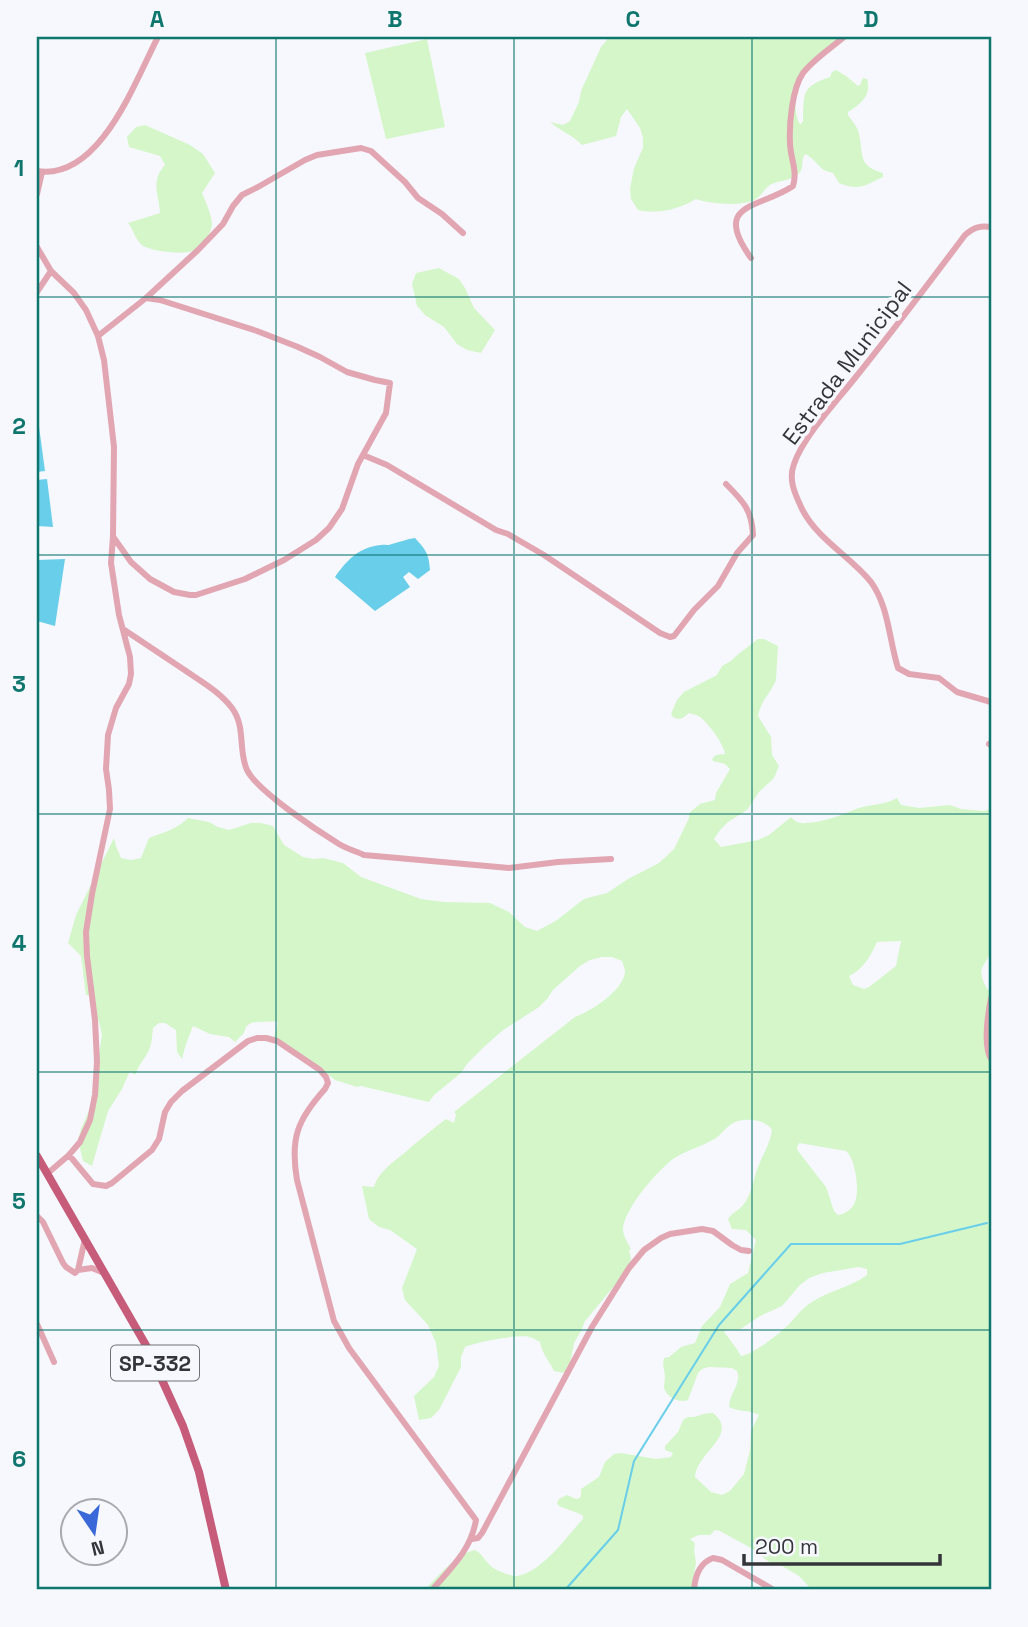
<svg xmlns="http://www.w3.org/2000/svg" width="1028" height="1627" font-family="'Space Grotesk',sans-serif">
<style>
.green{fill:#d4f6c9;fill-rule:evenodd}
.water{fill:#68cee9}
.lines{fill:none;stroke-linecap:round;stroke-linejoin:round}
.stream{stroke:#68cee9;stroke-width:2}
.minor{stroke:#e2a6b2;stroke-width:6}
.major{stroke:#c65c79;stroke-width:8}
.grid{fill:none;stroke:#0f766e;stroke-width:2;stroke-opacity:0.55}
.labels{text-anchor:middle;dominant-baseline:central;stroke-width:7;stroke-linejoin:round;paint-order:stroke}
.shield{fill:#f6f8fe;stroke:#6e7074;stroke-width:2}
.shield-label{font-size:21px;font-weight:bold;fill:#343539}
.street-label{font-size:23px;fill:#343539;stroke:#f6f8fe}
.neatline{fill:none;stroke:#0f766e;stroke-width:2.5}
.grid-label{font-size:23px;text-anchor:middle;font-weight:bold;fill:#0f766e}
</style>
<rect width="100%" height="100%" fill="#f6f8fe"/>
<path class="green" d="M609,37H846C834,47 817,58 808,70C796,84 792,106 799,123L801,124L803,121C804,93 801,87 830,77L832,72L836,70L846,76L858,86L860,85L863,78L867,79C872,95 861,104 848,112V115C852,121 858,127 859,134C864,156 857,165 883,173V177C864,186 859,191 839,183L833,173C817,170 819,161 805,154C800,162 805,169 798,174C790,181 780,180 772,184C766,186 762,195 756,199C744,207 710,204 696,199C677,210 659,214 638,210L631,199L630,189L634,168L643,148V138L640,128L627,109L621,117L616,136L582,145C573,135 560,131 550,122L563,125L570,121L579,102L581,91L601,47Z
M427,39L445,127L386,139L365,53Z
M145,125L190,145L203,154L215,173L202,193C206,203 212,215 212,225C211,235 201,247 192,251C182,255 152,251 143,246C135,240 134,230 128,223L160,213C159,193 150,182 165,165L160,156L129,147L127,137L136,127Z
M439,268L459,279L465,288L474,308L495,330L481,353L467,350L457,344L444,327L425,315L417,306L412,284L416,273Z
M758,639H764L778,646L776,680C771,693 761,700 758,716L771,737L772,755L779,766L774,778L759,792L747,810L728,822L720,830L714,839L721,847L758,840L769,835L791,817C796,822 799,824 805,823C823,823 843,814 859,808C872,804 885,805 897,798L901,805L919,808L950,805L961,809L984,811L991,809C991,854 993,900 991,945C990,967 972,964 988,990H991V1590H812L799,1576L782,1566L769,1562L751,1548L720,1531L715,1530L710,1535H699L690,1539L695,1543L694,1550L696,1563L691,1590H424C440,1576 453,1555 475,1550C484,1555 487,1565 495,1569C501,1572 510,1576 516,1576C542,1573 566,1537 583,1519V1516L580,1514L559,1506L557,1503L559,1499L567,1495L576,1499L580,1498L581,1495V1489L599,1477L605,1462L614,1454L621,1453L656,1459L671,1457L673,1453L665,1450V1446L678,1432L683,1420L688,1417C698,1418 703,1412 713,1413C740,1435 697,1451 695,1477L711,1492L722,1495L730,1491L744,1474L750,1450L751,1431L759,1415C750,1410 739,1412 729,1407C729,1393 742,1385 737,1371L732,1368L709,1367L702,1369L698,1373L688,1400C679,1403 667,1398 664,1388C664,1385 665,1379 665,1376C664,1368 662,1365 664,1358L669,1357L681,1347L695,1343L702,1326L720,1307L730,1284L748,1273L756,1240L746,1230L732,1229L728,1219C732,1212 739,1211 744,1204C752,1193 753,1180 758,1167C763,1154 770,1144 772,1130C766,1120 749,1118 738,1121C729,1123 724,1132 716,1138C704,1146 684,1151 673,1159C657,1171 624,1209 623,1229C623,1236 628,1243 631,1249L629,1250L631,1259L626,1272L585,1321L581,1331L574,1343L570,1364L564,1373L554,1371C549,1360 542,1354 540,1342C538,1341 532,1337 529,1337C518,1334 476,1342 465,1347L461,1357V1367L439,1410L431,1418L419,1420L414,1396L434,1377L439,1366L436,1343L428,1325L405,1300L402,1288L417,1249L390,1230L379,1227L369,1219L362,1186L374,1187C380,1168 398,1160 411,1147C423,1137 434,1128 446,1119L454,1123L456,1114L454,1112L575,1017C591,1011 623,991 625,972C625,968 623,965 622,961L612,957H602L590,960L580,966L553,990L547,999L539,1007L502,1031L484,1047L467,1064L461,1073L434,1095L429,1102L361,1086L357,1087L335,1080L324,1071L275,1040L274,1037L278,1023L276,1021C268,1023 252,1019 246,1027C245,1028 245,1031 244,1033C241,1036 238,1039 235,1042L229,1037L210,1034L193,1026L186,1044L182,1059L177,1052L176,1030L165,1023H159L153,1028C152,1036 152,1045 148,1052C144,1060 138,1065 136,1074H133L130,1071L122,1089L108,1111L92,1166L83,1161L78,1140L81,1129L90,1108L102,1035L99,1022L90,1005L93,996L86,995L81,956L68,943L76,915L114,838L116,846L121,858L131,860L141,858L149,838C164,832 176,830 188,818L209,822L218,827L229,830L251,823H261L273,826L284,845L303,857L313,859L323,858L343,863L361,877L421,899L444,902L490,903L509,912L525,927L537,931L557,920L584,899L607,893L628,879L659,863L674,849L689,818V813L700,804L715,800L716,793L730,769L725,764L713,761L712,759L716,755L725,754C724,744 708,723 700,717C698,715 692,714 689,713C683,718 680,721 673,717L671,714L677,700L684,692L717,675L722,666L731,661L736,656ZM901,941L896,966L869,987L864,989L853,985L849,976C863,970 871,955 877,942ZM799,1143L846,1151C856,1159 861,1196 853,1206C849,1211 844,1214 838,1215L834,1211L826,1187L798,1151L797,1147ZM859,1267L867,1269V1275C849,1288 827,1291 809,1304C800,1310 794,1320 786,1327C776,1336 754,1354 741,1356C736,1347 730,1340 724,1332L726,1330H739L760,1316L782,1306L800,1285L809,1278L823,1273Z"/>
<path class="water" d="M37,412L45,471L37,472Z
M47,479L53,527L37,526V480Z
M415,538C426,550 429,554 430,570L418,579L409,572L403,577L410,587L375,611L335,577C347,560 359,547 381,545C387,544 386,546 392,544C400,542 407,539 415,538Z
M65,559L55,626L37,621V560Z"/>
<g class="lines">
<path class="stream" d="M565,1590L618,1530L634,1461L719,1325L791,1244H900L987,1223"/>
<path class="minor" d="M37,171C100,181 135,81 158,37
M37,194L42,172
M991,227C980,225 973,228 965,235C929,283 893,331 855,378C836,402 803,437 794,464C788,480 795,494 802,509C818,540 850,556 871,582C889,607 889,640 898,668L909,674L939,678L957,692L991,702
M37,247L51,271L74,293L86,310L98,336L104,360L114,447L113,536L111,563L119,615L130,657L131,674L129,684L116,708L108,735L106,769L109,790L110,809L92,894L86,932L87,956L95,1020L97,1062L95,1095L90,1120L80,1142L69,1155L48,1173
M751,258C711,202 759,209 793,186C798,171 790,157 790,143C789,124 792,89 803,73C814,59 831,48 844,37
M37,292L51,271
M98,336L146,298L198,250L223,224L233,206L242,195L258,187L305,160L317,155L361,148L371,151L405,182L418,198L442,214L463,233
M363,455L387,465L496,530L508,534L544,555L660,633L670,637L674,636L694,610L718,586L737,553L753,535C752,510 743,501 726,484
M114,538L131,562L150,579L174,592L190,595H196L245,579L284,560L316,540L329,528L342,509L358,464L386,413L390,383L375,380L347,372L320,357L298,347L257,331L160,300L146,298
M123,629C144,643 165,657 186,671C202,682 220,692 232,708C246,727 238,750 247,770C257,791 318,831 339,844C347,849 356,851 364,855L509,868L558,862L611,859
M989,744L991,745
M991,998C988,1013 983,1046 991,1059
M69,1155L93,1184L106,1186L112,1183L152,1150L159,1139L165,1112L171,1102L182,1091L248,1041L257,1038H266L277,1041L320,1070L326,1077L328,1083L325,1089C297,1120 290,1139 297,1180L334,1321L349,1348L476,1520C471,1550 451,1568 432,1590
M37,1216L43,1222L63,1263L66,1267L75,1273L78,1270L92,1268L104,1273
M78,1270L85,1239
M37,1324L54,1362
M472,1539L478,1538L482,1533L592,1327L629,1268L644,1250L661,1238L670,1234L702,1229L713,1231L732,1245L741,1250L749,1251
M694,1590C695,1576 699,1563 713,1558L722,1560L774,1590"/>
<path class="major" d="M37,1156L147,1347L183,1426L199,1472L226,1590"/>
</g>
<path class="grid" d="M276,37V1590M514,37V1590M752,37V1590M37,297H991M37,555H991M37,814H991M37,1072H991M37,1330H991"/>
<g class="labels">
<rect class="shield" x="111" y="1345.5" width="88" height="35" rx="5"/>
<g class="shield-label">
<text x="155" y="1363">SP-332</text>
</g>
<g class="street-label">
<text transform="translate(847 363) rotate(-53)">Estrada Municipal</text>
</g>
</g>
<rect width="1028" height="1627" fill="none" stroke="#f6f8fe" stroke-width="77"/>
<g transform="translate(94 1532) rotate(167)"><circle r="33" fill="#f6f8fe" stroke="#a8aaaf" stroke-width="2"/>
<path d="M0-5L12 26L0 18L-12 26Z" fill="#3a68d8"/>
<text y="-10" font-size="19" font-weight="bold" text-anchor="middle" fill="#343539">N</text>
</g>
<path d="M744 1554v10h196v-10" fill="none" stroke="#343539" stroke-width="3.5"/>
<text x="755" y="1554" font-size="21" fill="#343539" stroke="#f6f8fe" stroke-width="5" paint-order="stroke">200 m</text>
<rect x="38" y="38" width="952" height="1550" class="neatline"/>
<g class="grid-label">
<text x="157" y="27">A</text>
<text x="395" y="27">B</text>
<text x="633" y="27">C</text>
<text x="871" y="27">D</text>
<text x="19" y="176">1</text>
<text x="19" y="434">2</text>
<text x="19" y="692">3</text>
<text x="19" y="951">4</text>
<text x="19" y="1209">5</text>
<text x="19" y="1467">6</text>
</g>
</svg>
